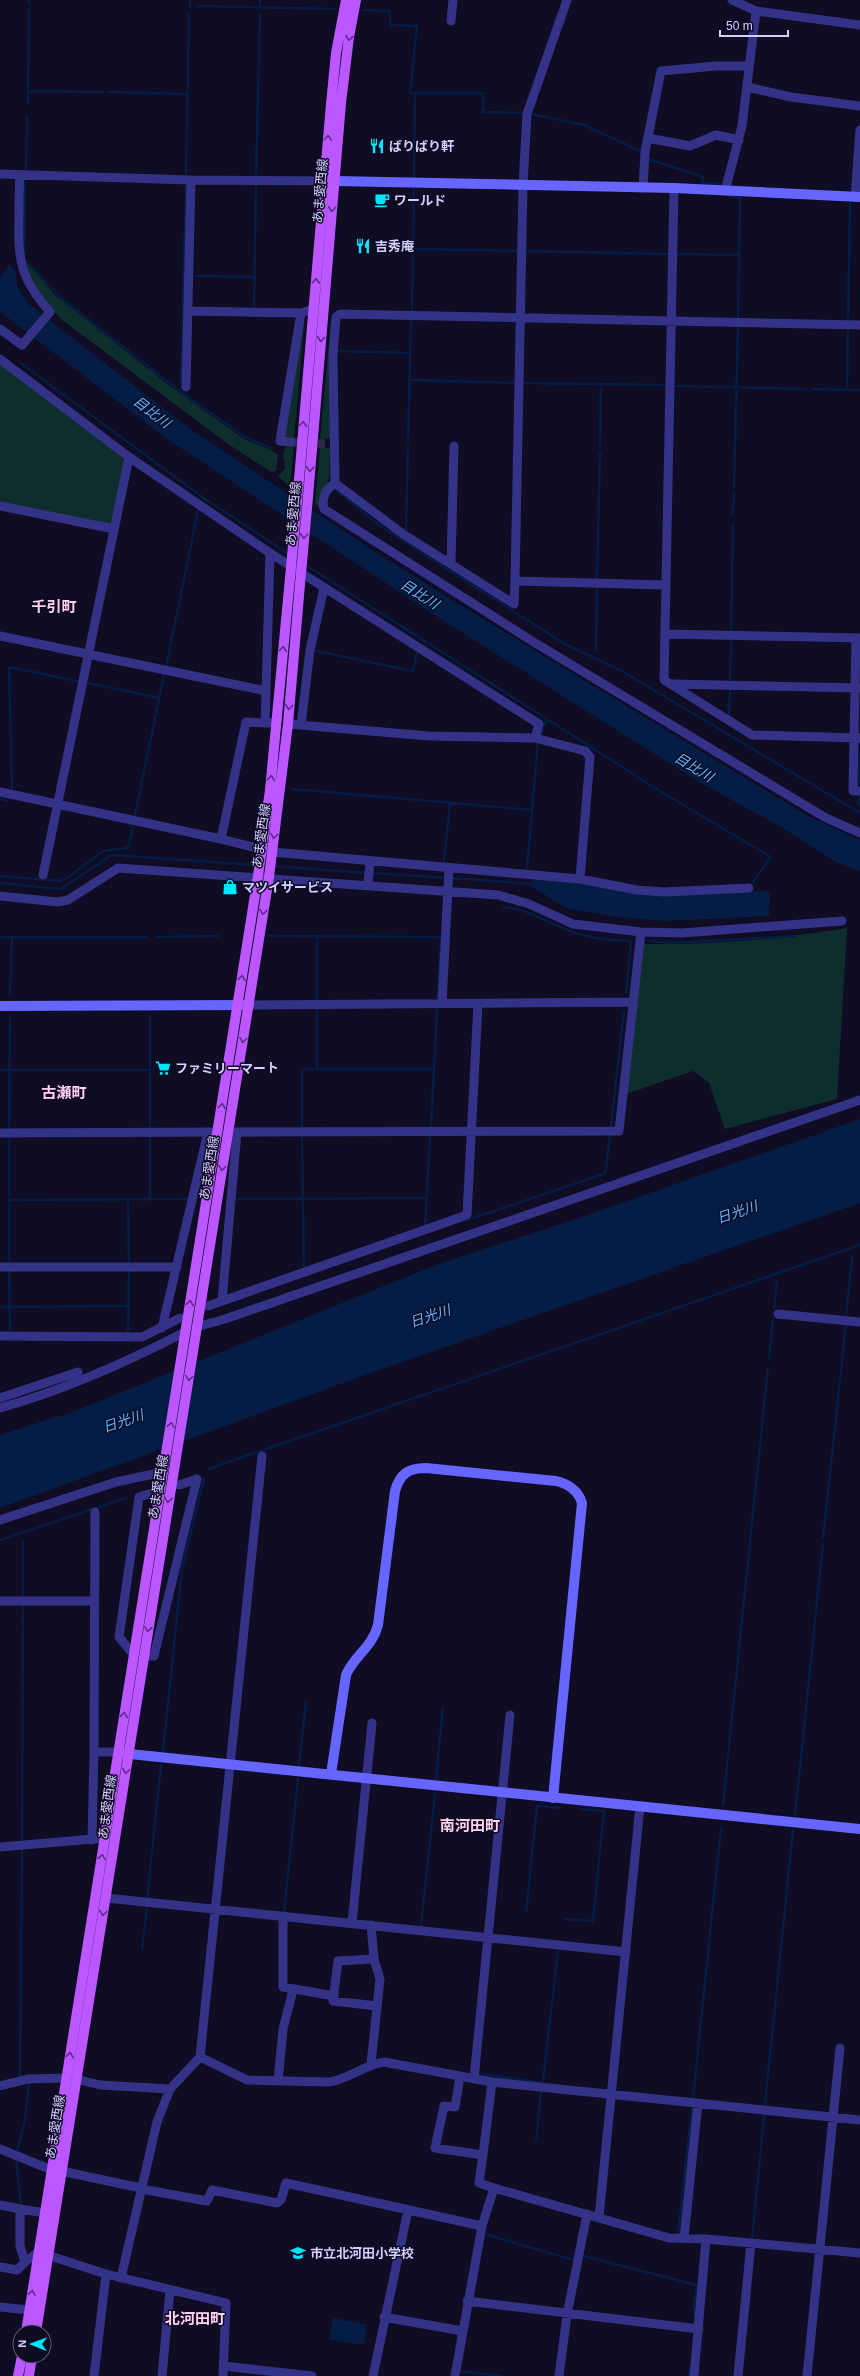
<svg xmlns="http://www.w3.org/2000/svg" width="860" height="2376" font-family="Arial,'Noto Sans JP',sans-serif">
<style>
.green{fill:#0e2e2d}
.water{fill:#051d44}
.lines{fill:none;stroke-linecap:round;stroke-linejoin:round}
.stream{stroke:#051d44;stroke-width:2.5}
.street-tunnel{stroke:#2c2945;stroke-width:9;stroke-dasharray:9 4.5;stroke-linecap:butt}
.street{stroke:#343287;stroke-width:9}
.secondary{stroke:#66f;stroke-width:10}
.primary{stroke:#bc56ff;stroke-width:10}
.primary-bridge{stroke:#bc56ff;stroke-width:10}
.oneway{stroke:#5d2d87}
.labels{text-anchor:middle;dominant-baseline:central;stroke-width:3;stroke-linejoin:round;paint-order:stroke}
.poi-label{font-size:13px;font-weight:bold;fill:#d3cfff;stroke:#0f0c24;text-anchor:start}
.street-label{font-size:13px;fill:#d3cfff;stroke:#0f0c24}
.water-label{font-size:14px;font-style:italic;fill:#5db8ff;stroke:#0f0c24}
.quarter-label{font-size:15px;font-weight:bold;fill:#ffd1ef;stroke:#0f0c24}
</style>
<rect width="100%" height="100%" fill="#0f0c24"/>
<path class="green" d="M25,260L55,295L170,386L244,439L271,450L278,455L276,471L271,472L228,444L62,320C44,300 32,285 25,260Z
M331,320L333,322L331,438L320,440Z
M303,325H304L294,439L285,436Z
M0,364L122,456L124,461L111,523L108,525L0,503Z
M294,445L290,487L278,476L285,469L283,454L286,447Z
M320,447L330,449L329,477L322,509L315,504Z
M847,928L837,1099L725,1129L709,1083L693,1071L626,1094L644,944C712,945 781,939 847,928Z"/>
<path class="water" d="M9,265L15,270L18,289L30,305L189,428L374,551L462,606L808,816L860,840V871L836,862L776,824L699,782L450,625L173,443L0,312V278Z
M531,880L578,882L624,892L667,895L770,891L769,916L664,921L616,917L566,908L531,886Z
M860,1119V1203L362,1376L0,1508V1435L75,1411L441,1263L576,1219Z
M333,2318L367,2324L364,2345L329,2340Z"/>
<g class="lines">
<path class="stream" d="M29,3V0
M198,6L335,9
M190,7V0
M260,7V0
M363,10L389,11L391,25L417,26L410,93H483V112L523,113
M28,91L104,92
M109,92L187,94
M28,104L29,9
M532,114L584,125L642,152
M648,159L703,177L702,183L721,184
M26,169L27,116
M186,173L189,14
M256,174L260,14
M414,177L415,93
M25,183L24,259L62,299L181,392L245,437L271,448
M729,196L740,198L738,319
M413,249L519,251
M525,251L668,254
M677,254L739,255
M195,276L254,277
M254,309L256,185
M412,312L414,188
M848,321L850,203
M338,351L411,353
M22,364L201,496L290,555
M181,380L186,183
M410,380L516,383
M522,383L665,385
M674,386L806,389
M812,389L860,390
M847,390L848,327
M408,442L411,318
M600,447L601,384
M734,487L738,325
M336,490L375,522L406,543L565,644L622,671L860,813
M733,514L734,493
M406,530L408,448
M304,564L655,788L771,857L753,882
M597,579L600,452
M731,630L733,525
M316,651L413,671L417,653
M596,651L597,586
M166,667L198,511
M730,680L731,642
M88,683L160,698
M729,714L730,690
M541,734L547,718
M859,784L860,753
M12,789L9,667L77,681
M292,789L532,810L538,742
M0,799L7,801
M859,805V797
M135,815L164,675
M444,861L450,803
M274,866L367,873
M527,868L532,810
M372,873L446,878
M0,876L60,881L70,876L103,851L128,848L133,827
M451,878L534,884
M0,883L61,889L112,855L257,865
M503,907C528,908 549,924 573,932C592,939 611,940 631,941L626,993
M268,936L441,937
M317,936V1000
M0,937H146
M156,937L219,936
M650,941L673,943L795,936
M10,994L12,937
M437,1000L441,941
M317,1009V1069
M0,1070H150
M611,1126L624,1011
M431,1127L437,1009
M9,1128L10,1018
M302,1128V1069H434
M150,1129V1016
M302,1134L304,1267
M9,1136V1264
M235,1199L426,1198
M9,1200L188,1199
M128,1200L129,1264
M150,1200V1136
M473,1218L604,1174L606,1170L610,1134
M425,1227L430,1135
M428,1240L429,1242
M9,1271L10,1333
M0,1307L128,1306
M774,1309L777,1282
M846,1317L852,1257
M128,1333L129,1270
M769,1358L773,1318
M208,1469L860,1245
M823,1538L846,1324
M0,1540L126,1498
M23,1596V1542
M163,1751L182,1569L204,1479
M299,1766L306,1701
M436,1779L443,1707
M723,1805L768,1367
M795,1815L823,1544
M22,1841L23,1605
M147,1900L161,1765
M526,1912L537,1806L561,1808
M284,1913L298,1778
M564,1919L593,1921L604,1811L580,1809
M421,1927L435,1793
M142,1950L147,1906
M482,2074L543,2083L558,1950
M20,2076L22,1851
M693,2098L721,1827
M765,2104L793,1830
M536,2141L541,2092
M17,2152L25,2120L29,2084
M16,2159L21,2206
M484,2234L574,2260
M678,2235L692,2107
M752,2240L764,2116
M583,2256L697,2285
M695,2319L694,2305L697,2285
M460,2371L502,2376
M689,2376L690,2367"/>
<path class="street-tunnel" d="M291,442L325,444"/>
<path class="street" d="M732,0L756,11L860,25
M451,21L453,0
M747,87L791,97L860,106
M648,138L690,146L716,135L739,140
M0,174L191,180L331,181
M643,188L645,152L661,71L716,66H748
M674,188L664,680L752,735L860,738
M725,191L742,126L756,11
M855,197L860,130
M188,311L301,313
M336,317L333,356L335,483C326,489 321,498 324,509L532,641L826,818L860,833
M336,317L340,314L860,325
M0,329L22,345L50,312C19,277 18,259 19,215C19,202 19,188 20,175
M0,359L129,457L270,553L539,724L535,738
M186,387L191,180
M291,442L280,441L301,313L314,309
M335,483L403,534L514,604L515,581L666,585
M0,506L114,529
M451,564L454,446
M515,581L523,185L527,114L567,0
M665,634L860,638
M0,636L266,691L265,723H276
M856,638L853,791H860
M672,684L860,688
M266,691L270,553
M288,724L429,736L535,738L585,751L590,757L580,879
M301,725L310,650L324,588
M0,792L221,839L272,852L580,879L637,890L664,892L749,888
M221,839L246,722L265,723
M43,875L129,457
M368,885L370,862
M0,896L57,902L68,900L118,868L498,895L529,904L573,924L641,932L682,933L842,921
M442,1004L449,868
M249,1005L632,1002
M228,1132L619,1131L641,932
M0,1133L218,1132
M0,1267H177
M222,1301L237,1132
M208,1306L467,1215L478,1004
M778,1314L860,1322
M196,1327L225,1319L860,1100
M162,1328L208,1132
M0,1336L142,1337L180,1318
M0,1398L78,1372
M0,1408C65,1390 125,1363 185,1332
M95,1512L94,1752H118
M0,1520L116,1482L163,1472
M0,1601H94
M134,1655L119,1637L139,1497L152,1493
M144,1656H154L197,1479L179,1485
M92,1840L94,1752
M0,1847L105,1838
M106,1898L626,1952
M283,1916V1987L334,1996
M352,1923L372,1723
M371,1925L374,1959L380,1979L371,2064
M374,1959L338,1961L333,2001L377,2006
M200,2057L247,2080L329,2082C349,2079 364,2065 384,2062L492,2082L860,2120
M460,2076L455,2107L444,2106L435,2148L483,2155L492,2082
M76,2079L100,2085L170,2089
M474,2079L510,1715
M278,2081L283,2029L293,1990
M0,2086L28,2079L66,2078
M0,2149L52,2170
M483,2155L479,2183L494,2188
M61,2171L141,2188
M141,2189L207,2201L212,2190L277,2203L281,2200L286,2183L482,2226
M0,2205L20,2209V2246L25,2262L38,2252L106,2274L226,2303L223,2376
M20,2209L45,2213
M599,2217L640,1806
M684,2238L698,2103
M0,2267L17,2270L25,2262
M121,2278L157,2122L170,2089L200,2057L262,1456
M467,2301L699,2329
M0,2307L29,2310
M384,2317L462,2331
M224,2366L312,2376
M94,2376L106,2274
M162,2376L170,2290
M373,2376L408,2210
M455,2376L482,2226L494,2188L669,2238L706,2239L860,2253
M559,2376L567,2315L587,2214
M694,2376L706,2239
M738,2376L751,2243
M807,2376L840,2048"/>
<path class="secondary" d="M334,181L674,188L860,197
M0,1006L249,1005
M120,1753L860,1829
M331,1774L346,1675C354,1656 373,1646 378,1625L395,1491C400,1474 408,1468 426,1468L556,1481C569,1484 578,1490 582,1503L553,1798"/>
<path class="primary" d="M298,491L331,104L336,53L346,0
M308,497L341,103L349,37L356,0
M26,2332L258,876L270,790L290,578
M36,2332L269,877L288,724L300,584
M18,2376L22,2356
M29,2376L32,2356"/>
<path class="primary-bridge" d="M290,578L298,491
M300,584L308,497"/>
</g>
<defs><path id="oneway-chevron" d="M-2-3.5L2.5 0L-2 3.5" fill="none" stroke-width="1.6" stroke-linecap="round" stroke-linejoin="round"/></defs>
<g class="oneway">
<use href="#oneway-chevron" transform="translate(349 38) rotate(99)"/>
<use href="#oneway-chevron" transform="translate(328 138) rotate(-85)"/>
<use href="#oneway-chevron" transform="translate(332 209) rotate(95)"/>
<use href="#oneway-chevron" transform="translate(316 281) rotate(-85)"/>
<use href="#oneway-chevron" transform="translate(321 339) rotate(95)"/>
<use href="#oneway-chevron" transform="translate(303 424) rotate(-85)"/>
<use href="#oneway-chevron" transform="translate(310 469) rotate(95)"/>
<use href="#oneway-chevron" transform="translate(304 536) rotate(95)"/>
<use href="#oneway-chevron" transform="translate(283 649) rotate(-85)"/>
<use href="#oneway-chevron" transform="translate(289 707) rotate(95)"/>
<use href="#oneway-chevron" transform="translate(271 778) rotate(-85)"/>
<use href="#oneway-chevron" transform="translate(274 836) rotate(98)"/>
<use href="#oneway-chevron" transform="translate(263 912) rotate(99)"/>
<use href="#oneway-chevron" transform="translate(242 978) rotate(-81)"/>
<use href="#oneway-chevron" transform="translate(243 1040) rotate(99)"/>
<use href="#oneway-chevron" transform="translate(222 1106) rotate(-81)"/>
<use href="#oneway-chevron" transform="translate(222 1168) rotate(99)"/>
<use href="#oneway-chevron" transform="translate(190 1303) rotate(-81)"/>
<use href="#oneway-chevron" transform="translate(189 1378) rotate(99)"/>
<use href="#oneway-chevron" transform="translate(171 1425) rotate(-81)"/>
<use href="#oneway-chevron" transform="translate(168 1500) rotate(99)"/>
<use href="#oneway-chevron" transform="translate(148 1629) rotate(99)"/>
<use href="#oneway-chevron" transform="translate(124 1715) rotate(-81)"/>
<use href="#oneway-chevron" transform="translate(126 1771) rotate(98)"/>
<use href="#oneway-chevron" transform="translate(102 1857) rotate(-81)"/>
<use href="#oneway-chevron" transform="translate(103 1913) rotate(99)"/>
<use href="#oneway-chevron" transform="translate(70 2055) rotate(-81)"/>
<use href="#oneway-chevron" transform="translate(32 2293) rotate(-81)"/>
</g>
<defs>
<g id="restaurant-bare" transform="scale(1.2)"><path d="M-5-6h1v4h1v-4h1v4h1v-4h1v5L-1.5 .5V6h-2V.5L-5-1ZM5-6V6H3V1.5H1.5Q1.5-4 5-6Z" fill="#00e6fa" stroke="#0f0c24" stroke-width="2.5" paint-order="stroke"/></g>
<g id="cafe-bare" transform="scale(1.2)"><path d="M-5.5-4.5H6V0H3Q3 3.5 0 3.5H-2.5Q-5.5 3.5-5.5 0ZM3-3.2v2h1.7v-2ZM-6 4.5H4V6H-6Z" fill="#00e6fa" stroke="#0f0c24" stroke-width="2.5" paint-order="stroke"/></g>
<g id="shop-bare" transform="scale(1.2)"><path d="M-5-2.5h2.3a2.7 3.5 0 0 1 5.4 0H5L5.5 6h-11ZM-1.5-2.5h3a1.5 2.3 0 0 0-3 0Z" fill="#00e6fa" stroke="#0f0c24" stroke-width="2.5" paint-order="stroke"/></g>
<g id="supermarket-bare" transform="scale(1.2)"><path d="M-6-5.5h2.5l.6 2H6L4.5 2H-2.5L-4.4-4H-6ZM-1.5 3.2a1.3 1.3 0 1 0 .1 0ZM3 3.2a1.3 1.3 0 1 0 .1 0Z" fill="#00e6fa" stroke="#0f0c24" stroke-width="2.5" paint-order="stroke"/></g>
<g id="school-bare" transform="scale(1.2)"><path d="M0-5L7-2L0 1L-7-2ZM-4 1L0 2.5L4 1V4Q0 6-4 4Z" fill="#00e6fa" stroke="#0f0c24" stroke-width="2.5" paint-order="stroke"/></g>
</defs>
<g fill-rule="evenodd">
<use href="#restaurant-bare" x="377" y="146"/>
<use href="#cafe-bare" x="382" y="200"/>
<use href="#restaurant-bare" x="363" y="246"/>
<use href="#shop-bare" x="230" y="887"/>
<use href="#supermarket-bare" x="163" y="1068"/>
<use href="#school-bare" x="298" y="2253"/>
</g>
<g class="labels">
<g class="poi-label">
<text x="389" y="146">ばりばり軒</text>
<text x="394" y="200">ワールド</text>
<text x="375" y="246">吉秀庵</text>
<text x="242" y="887">マツイサービス</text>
<text x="175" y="1068">ファミリーマート</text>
<text x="310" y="2253">市立北河田小学校</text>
</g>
<g class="street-label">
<text transform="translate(320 191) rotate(-85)">あま愛西線</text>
<text transform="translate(293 514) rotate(-85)">あま愛西線</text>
<text transform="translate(261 836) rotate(-82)">あま愛西線</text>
<text transform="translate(209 1168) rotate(-81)">あま愛西線</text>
<text transform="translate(158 1487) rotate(-80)">あま愛西線</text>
<text transform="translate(107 1807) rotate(-82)">あま愛西線</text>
<text transform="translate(55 2127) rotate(-81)">あま愛西線</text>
</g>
<g class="water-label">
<text transform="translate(152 412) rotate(37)">目比川</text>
<text transform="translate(420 594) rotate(32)">目比川</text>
<text transform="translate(694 767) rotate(31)">目比川</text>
<text transform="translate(737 1212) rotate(-19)">日光川</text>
<text transform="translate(430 1316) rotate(-19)">日光川</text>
<text transform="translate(123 1421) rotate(-19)">日光川</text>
</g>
<g class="quarter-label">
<text x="54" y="606">千引町</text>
<text x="64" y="1092">古瀬町</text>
<text x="470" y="1825">南河田町</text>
<text x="195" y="2318">北河田町</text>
</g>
</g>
<g transform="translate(32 2344) rotate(271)"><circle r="19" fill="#0f0c24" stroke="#5d5a7c"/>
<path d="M0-3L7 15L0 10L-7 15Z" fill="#00e6fa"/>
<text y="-6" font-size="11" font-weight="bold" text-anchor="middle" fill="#d3cfff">N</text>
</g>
<path d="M720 30v6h68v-6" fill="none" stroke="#d3cfff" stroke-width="2"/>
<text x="726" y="30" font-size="12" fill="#d3cfff" stroke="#0f0c24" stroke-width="3" paint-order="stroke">50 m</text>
</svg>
